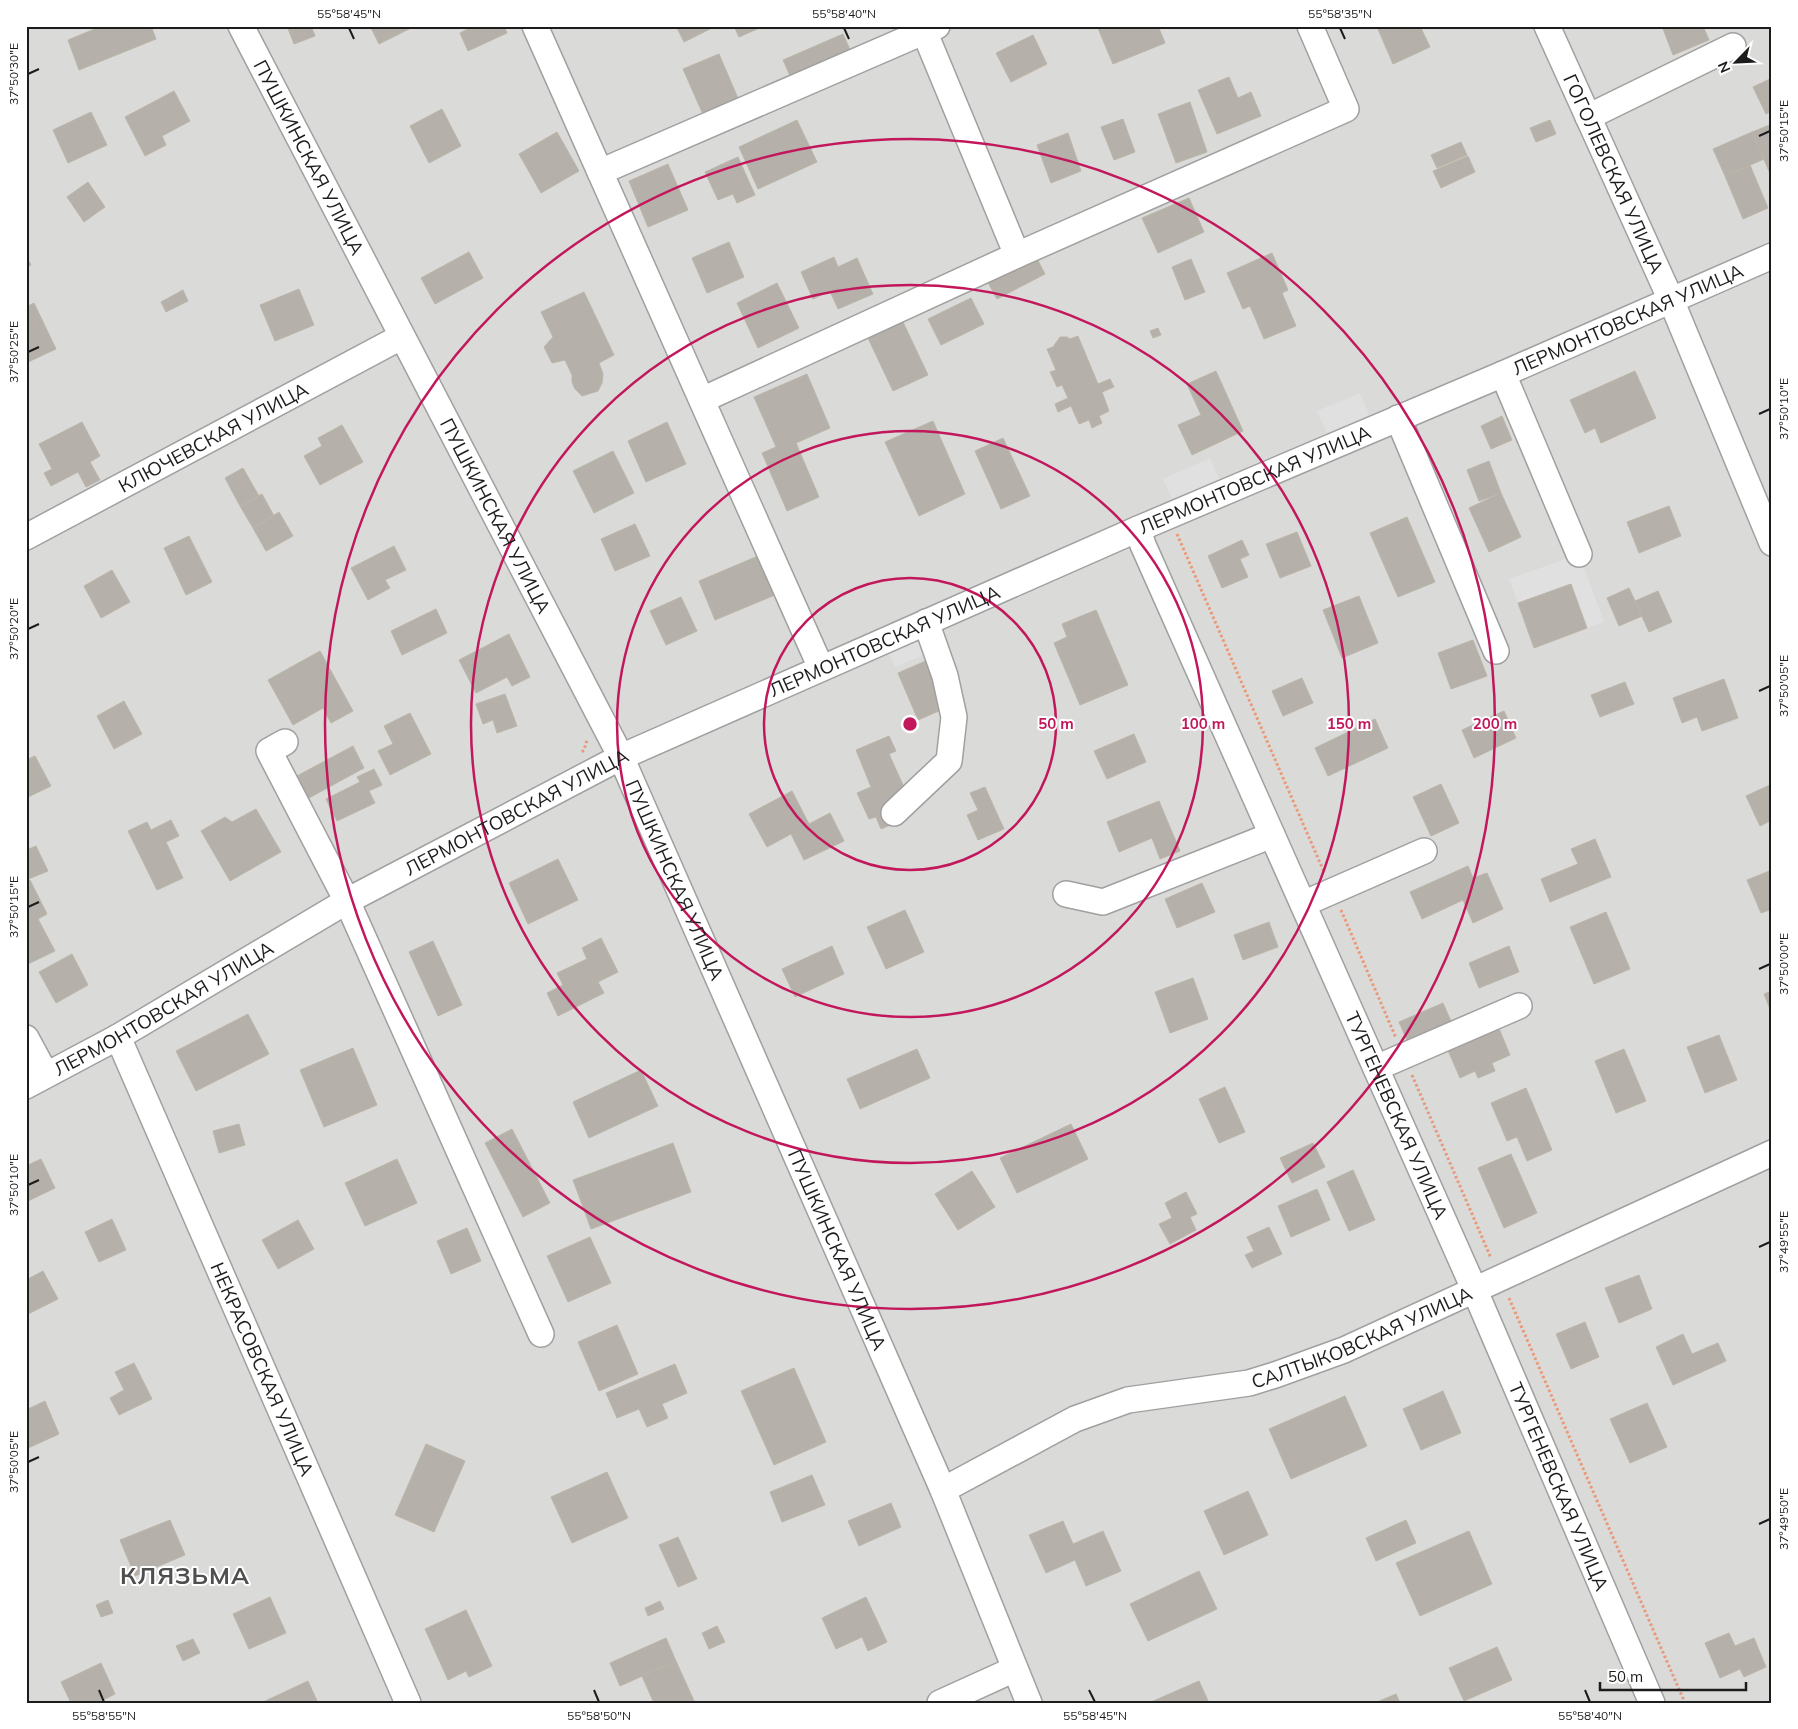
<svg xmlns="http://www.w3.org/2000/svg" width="1798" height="1729" font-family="Mulish,sans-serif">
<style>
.residential{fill:#dadad9}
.parking{fill:#e0e0e0}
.building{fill:#b5b1aa;stroke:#bcb5a8}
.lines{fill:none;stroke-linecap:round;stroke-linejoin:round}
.minor-casing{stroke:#a0a0a0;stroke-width:28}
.path{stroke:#e89979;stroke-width:3;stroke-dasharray:2.5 2.5;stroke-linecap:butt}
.minor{stroke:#fff;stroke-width:25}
.ticks{fill:none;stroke:#1c1c1c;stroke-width:2}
.ring{fill:none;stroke:#c2185b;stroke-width:2.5}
.labels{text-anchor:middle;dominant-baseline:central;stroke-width:4;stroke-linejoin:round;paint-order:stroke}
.street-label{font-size:19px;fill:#1c1c1c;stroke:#fff}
.district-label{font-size:24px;font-weight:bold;letter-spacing:1px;fill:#4f4f4f;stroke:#fff}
.centre{fill:#c2185b;stroke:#fff;stroke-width:2.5}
.ring-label{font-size:15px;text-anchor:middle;font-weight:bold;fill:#c2185b;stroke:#fff;stroke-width:4;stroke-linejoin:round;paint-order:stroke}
.neatline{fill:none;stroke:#1c1c1c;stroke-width:2}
.ticks-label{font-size:12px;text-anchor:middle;fill:#1c1c1c}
</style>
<rect width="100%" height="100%" fill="#ecebe3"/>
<path class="residential" d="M26,26H1772V1703H26Z"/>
<path class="parking" d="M1360,393L1369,415L1327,433L1317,411Z
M1210,458L1219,479L1172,499L1163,479Z
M1579,554L1604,622L1587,628L1571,584L1518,603L1509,579Z
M913,627L925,654L895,667L883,640Z"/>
<path class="building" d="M102,26H151L156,39L79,70L68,40Z
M287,26H311L315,36L294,44Z
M370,26H412L413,27L379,44Z
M467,26H504L507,33L468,51L460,33L468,29Z
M676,26H714V27L684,42Z
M734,26H764L739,37Z
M1097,26H1158L1165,43L1113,64Z
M1384,26H1420L1430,47L1393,64L1378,29Z
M1662,26H1703L1709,40L1673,55Z
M843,34L851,52L791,78L783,60Z
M1033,35L1047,64L1011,82L996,53Z
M719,54L740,103L705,119L683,69Z
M1229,77L1238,98L1251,92L1261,116L1217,134L1198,90Z
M1772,78V111L1766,114L1753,87Z
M174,91L190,121L162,136L166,145L145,156L125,117Z
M1190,102L1207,152L1176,163L1158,114Z
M442,109L461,146L429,163L410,126Z
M91,112L107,145L68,163L53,130Z
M1123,119L1135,152L1114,160L1101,127Z
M797,120L817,162L758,189L739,147Z
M1550,120L1556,134L1536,142L1530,128Z
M1772,124V178L1752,132Z
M557,132L579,171L541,193L519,154Z
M1752,132L1764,159L1725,176L1713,149Z
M1068,133L1081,171L1051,183L1037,145Z
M1461,142L1467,155L1437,168L1431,155Z
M1468,156L1475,172L1441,188L1433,171Z
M738,157L755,195L737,203L733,194L718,200L705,172Z
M668,164L688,210L648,227L629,181Z
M1750,165L1768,208L1743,219L1725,176Z
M88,182L105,207L84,222L67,197Z
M1189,198L1204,232L1158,253L1142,218Z
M729,242L744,277L707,293L692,258Z
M469,252L483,278L435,304L421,278Z
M1272,253L1288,290L1282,293L1296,326L1264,339L1250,306L1243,309L1227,273Z
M1035,255L1045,274L997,299L986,279Z
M26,256L31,265L26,267Z
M834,257L838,267L857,258L873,294L838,309L830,291L813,299L801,272Z
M1191,259L1205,292L1185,300L1172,267Z
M777,283L799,328L758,348L737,303Z
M299,289L314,325L275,341L260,305Z
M183,290L188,301L166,312L161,302Z
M584,292L614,355L599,363L603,374L602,383L598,391L582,396L575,389L572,382V375L565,360L552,363L544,347L553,337L541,312Z
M971,298L984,324L941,345L928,319Z
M34,303L56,349L26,363V307Z
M903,322L928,375L893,391L868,338Z
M1158,328L1161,335L1153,338L1150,331Z
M1078,336L1098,384L1110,379L1114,387L1102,392L1109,411L1099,416L1102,423L1092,428L1089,420L1079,424L1071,406L1058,412L1055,404L1068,398L1062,385L1057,387L1050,372L1056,370L1047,349L1053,347L1060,337H1067L1070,339Z
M1216,371L1243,431L1192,455L1178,425L1201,415L1187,384Z
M1635,371L1656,418L1601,443L1595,428L1585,433L1570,400Z
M807,374L830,428L796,443L819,497L787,511L762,453L776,447L754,397Z
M1502,416L1512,440L1491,449L1481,426Z
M933,421L965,494L919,516L885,442Z
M82,422L100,456L90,462L100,480L86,487L78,472L51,486L44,473L52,469L39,444Z
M667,422L686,464L646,482L628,441Z
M342,425L363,462L320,485L304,456L322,446L318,438Z
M1003,438L1030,496L1001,509L975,451Z
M613,451L634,493L594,513L573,471Z
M1489,461L1501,493L1479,501L1467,470Z
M243,468L259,496L240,506L225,478Z
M1501,493L1521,537L1489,552L1469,508Z
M262,494L274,516L253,528L240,506Z
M1669,506L1681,536L1639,553L1627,522Z
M279,512L293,536L266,551L253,528Z
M1407,517L1435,582L1398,597L1370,533Z
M635,524L650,556L615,571L601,539Z
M1297,532L1311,566L1280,578L1266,544Z
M189,536L212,582L186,595L164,548Z
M1242,540L1249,555L1240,559L1248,577L1222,588L1208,556Z
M394,546L406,570L385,580L390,588L368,600L351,568Z
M758,556L775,595L715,620L699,581Z
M112,570L130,602L101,618L84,586Z
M1571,584L1587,628L1534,648L1518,603Z
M1629,588L1642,616L1619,626L1607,598Z
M1658,591L1672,622L1649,632L1635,601Z
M1359,596L1378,643L1342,658L1323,610Z
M681,597L697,631L666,645L650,611Z
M436,609L447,633L402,655L391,631Z
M1096,610L1128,685L1080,705L1054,643L1067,637L1062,624Z
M509,634L530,677L512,686L507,677L476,693L459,660Z
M1473,640L1487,676L1451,689L1438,653Z
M320,651L353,711L331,723L323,708L293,725L268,680Z
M928,660L948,707L918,720L898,673Z
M1302,678L1313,703L1283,716L1272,691Z
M1724,679L1738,718L1702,731L1697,717L1682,723L1673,698Z
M1625,682L1634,704L1600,717L1591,695Z
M505,694L517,726L497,733L493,720L483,724L476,704Z
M124,701L142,734L114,749L97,716Z
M1504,711L1516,738L1474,758L1462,730Z
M410,713L431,754L390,775L378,751L393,744L384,726Z
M1375,719L1388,748L1328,776L1315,748Z
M1134,734L1146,762L1107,779L1094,751Z
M889,736L896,751L889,754L908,796L895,823L881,829L876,817L869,819L857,793L871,787L856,750Z
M353,746L364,768L307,799L295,777Z
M35,756L51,786L26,798V760Z
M374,769L382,785L369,791L375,803L337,821L326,799L360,782L357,777Z
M1441,784L1459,823L1431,836L1413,797Z
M1772,784V820L1760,826L1746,796Z
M985,787L1004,829L978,840L967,815L978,810L970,793Z
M792,791L809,824L830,813L844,841L804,860L791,834L767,847L749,814Z
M1159,801L1180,851L1160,859L1152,838L1119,852L1107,822Z
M256,809L281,852L230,881L201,831L225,817L232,822Z
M171,820L179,836L166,842L183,878L157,890L128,831L147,822L151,830Z
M1595,839L1611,877L1550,902L1541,879L1578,864L1571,849Z
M26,844L29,849L36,846L48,871L26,880Z
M558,859L578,900L528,924L509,883Z
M1468,866L1473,878L1487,873L1503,909L1473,923L1463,900L1422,919L1410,892Z
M1772,870V909L1761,913L1747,880Z
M30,880L47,914L38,919L55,951L28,964L26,960V882Z
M1202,883L1215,912L1177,928L1165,899Z
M905,910L924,952L886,969L867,927Z
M1606,912L1630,969L1594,984L1570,927Z
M1269,922L1278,947L1243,960L1234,935Z
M601,938L618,972L598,982L604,993L558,1016L547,993L563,985L557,973L587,959L582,948Z
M433,941L462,1005L438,1016L409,952Z
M832,946L844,974L795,997L782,969Z
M1509,946L1519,972L1479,988L1469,963Z
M72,954L88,985L56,1003L39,972Z
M1193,978L1208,1019L1170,1033L1155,992Z
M1772,991V1014L1764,994Z
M1443,1003L1454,1028L1410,1047L1399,1022Z
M248,1014L269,1054L196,1091L176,1051Z
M1498,1026L1510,1055L1492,1063L1495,1071L1478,1078L1475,1071L1460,1078L1447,1048Z
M1719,1035L1737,1080L1705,1093L1687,1047Z
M353,1048L377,1105L324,1127L300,1070Z
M917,1049L930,1078L860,1109L847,1079Z
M1624,1049L1646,1101L1616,1113L1595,1061Z
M641,1070L658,1106L589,1138L573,1102Z
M1225,1087L1245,1132L1219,1143L1199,1099Z
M1526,1088L1552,1150L1527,1161L1517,1137L1507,1141L1491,1103Z
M239,1124L245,1145L219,1153L213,1131Z
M1071,1124L1088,1159L1017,1193L1000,1158Z
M512,1129L550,1203L523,1217L485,1143Z
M673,1143L691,1192L591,1229L573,1180Z
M1313,1143L1325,1167L1292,1183L1280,1158Z
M1511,1154L1537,1213L1504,1228L1478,1168Z
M41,1159L55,1188L26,1202V1166Z
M397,1159L417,1203L365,1226L345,1183Z
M1353,1170L1375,1220L1349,1231L1327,1182Z
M972,1171L995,1207L958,1230L935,1194Z
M1317,1189L1330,1220L1291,1237L1278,1206Z
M1186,1192L1197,1214L1190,1217L1196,1230L1170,1244L1159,1224L1172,1218L1165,1203Z
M112,1219L126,1250L99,1262L85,1232Z
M298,1220L314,1249L278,1269L262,1240Z
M1269,1227L1282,1254L1252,1268L1245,1255L1254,1251L1247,1237Z
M467,1228L481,1261L451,1274L437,1241Z
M590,1237L611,1283L568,1302L547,1256Z
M43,1271L58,1299L26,1315V1280Z
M1639,1275L1652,1309L1619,1323L1605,1288Z
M1585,1322L1599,1357L1571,1369L1556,1334Z
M617,1325L638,1374L599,1391L578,1342Z
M1683,1334L1692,1354L1718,1343L1726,1361L1673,1385L1656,1347Z
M134,1363L152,1399L119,1415L110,1398L124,1390L115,1372Z
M675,1364L687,1393L662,1404L668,1418L647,1427L639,1409L617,1418L606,1393Z
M794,1368L826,1442L774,1465L741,1391Z
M1443,1391L1461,1433L1421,1450L1403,1409Z
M1345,1396L1367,1446L1291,1479L1269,1429Z
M45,1401L59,1434L26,1449V1410Z
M1647,1403L1667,1447L1630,1463L1610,1419Z
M426,1444L465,1461L434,1532L395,1515Z
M607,1472L628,1518L572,1543L551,1497Z
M812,1475L825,1505L782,1522L770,1492Z
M1248,1491L1268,1535L1224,1555L1204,1511Z
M891,1503L901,1527L859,1546L848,1521Z
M170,1520L185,1555L135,1576L120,1540Z
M1406,1520L1416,1543L1376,1561L1366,1538Z
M1063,1521L1073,1544L1103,1531L1121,1571L1086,1586L1075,1560L1046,1573L1029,1535Z
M1469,1531L1492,1584L1420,1616L1396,1563Z
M678,1537L697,1579L678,1587L659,1545Z
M1199,1571L1217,1609L1148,1641L1130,1604Z
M270,1597L286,1633L249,1649L233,1614Z
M866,1597L887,1642L868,1651L862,1637L836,1649L822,1618Z
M108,1600L113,1613L101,1617L96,1605Z
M660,1601L664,1609L648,1616L645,1608Z
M466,1610L492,1666L469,1677L466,1671L448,1680L425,1629Z
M717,1626L725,1642L709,1649L702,1633Z
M1729,1633L1735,1646L1754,1638L1766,1667L1744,1677L1740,1669L1720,1678L1705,1643Z
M666,1638L676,1661L620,1686L610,1663Z
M193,1639L200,1653L183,1661L176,1646Z
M1497,1647L1512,1680L1464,1701L1449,1668Z
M676,1661L695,1703H648L653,1701L642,1676Z
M101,1663L115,1694L97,1703H71L61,1682Z
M308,1681L318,1703H261Z
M1199,1681L1209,1703H1151V1702Z
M1396,1694L1400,1703H1375Z"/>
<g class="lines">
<g class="minor-casing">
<g id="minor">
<path id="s1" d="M241,26L621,757L943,1490L1029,1703"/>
<path d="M535,26L821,668"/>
<path d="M922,26L1017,255"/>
<path id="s2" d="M1547,26L1671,300L1772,543"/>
<path d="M1588,117L1733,46"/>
<path d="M600,172L937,26"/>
<path d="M1503,374L1579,554"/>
<path d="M702,400L1017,255L1346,109L1310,26"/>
<path d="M1398,418L1496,651"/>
<path id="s3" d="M1138,529L1143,545L1475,1291L1652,1703"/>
<path id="s4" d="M26,537L401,337"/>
<path d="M285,742L269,751L347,901L541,1334"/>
<path d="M894,813L949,761L954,717L945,676L926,622"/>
<path d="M1066,894L1103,902L1272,835"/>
<path d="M1303,904L1424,851"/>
<path id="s5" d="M118,1037L408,1703"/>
<path d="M26,1038L46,1075"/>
<path d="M1376,1068L1519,1006"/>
<path id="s6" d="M26,1086L118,1037L347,901L621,757L1138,529L1503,374L1772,256"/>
<path id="s7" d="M943,1490L1075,1419L1128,1400L1249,1383L1275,1375L1344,1350L1772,1153"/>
<path d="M940,1703L1015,1669"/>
</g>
</g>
<path class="path" d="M1177,534L1324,872
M582,752L584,750L587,740
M1341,910L1396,1038
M1412,1075L1491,1258
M1509,1298L1685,1703"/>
<use href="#minor" class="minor"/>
</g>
<path class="ticks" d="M349,28L354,39M844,28L849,39M1340,28L1345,39M28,74L39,69M1759,136L1770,131M28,352L39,347M1759,414L1770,409M28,629L39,624M1759,691L1770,686M28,907L39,902M1759,969L1770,964M28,1185L39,1180M1759,1247L1770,1242M28,1462L39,1457M1759,1524L1770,1519M99,1690L104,1702M594,1690L599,1702M1089,1690L1095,1702M1585,1690L1590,1702"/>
<g class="ring">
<circle cx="910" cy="724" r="146"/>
<circle cx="910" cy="724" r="293"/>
<circle cx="910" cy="724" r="439"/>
<circle cx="910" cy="724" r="585"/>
</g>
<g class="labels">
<g class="street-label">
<text stroke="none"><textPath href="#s1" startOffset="148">ПУШКИНСКАЯ УЛИЦА</textPath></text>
<text stroke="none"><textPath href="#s2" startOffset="162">ГОГОЛЕВСКАЯ УЛИЦА</textPath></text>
<text stroke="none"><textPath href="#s6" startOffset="1778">ЛЕРМОНТОВСКАЯ УЛИЦА</textPath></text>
<text stroke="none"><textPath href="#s4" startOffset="212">КЛЮЧЕВСКАЯ УЛИЦА</textPath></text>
<text stroke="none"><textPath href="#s6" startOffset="1372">ЛЕРМОНТОВСКАЯ УЛИЦА</textPath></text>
<text stroke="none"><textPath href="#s1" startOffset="552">ПУШКИНСКАЯ УЛИЦА</textPath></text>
<text stroke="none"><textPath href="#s6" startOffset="968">ЛЕРМОНТОВСКАЯ УЛИЦА</textPath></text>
<text stroke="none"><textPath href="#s6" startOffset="562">ЛЕРМОНТОВСКАЯ УЛИЦА</textPath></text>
<text stroke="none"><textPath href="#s1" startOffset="958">ПУШКИНСКАЯ УЛИЦА</textPath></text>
<text stroke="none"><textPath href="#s6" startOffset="158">ЛЕРМОНТОВСКАЯ УЛИЦА</textPath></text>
<text stroke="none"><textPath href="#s3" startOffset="641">ТУРГЕНЕВСКАЯ УЛИЦА</textPath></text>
<text stroke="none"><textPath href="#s1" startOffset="1362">ПУШКИНСКАЯ УЛИЦА</textPath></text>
<text stroke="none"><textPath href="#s7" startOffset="450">САЛТЫКОВСКАЯ УЛИЦА</textPath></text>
<text stroke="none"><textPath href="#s5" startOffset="362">НЕКРАСОВСКАЯ УЛИЦА</textPath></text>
<text stroke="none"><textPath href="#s3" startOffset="1046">ТУРГЕНЕВСКАЯ УЛИЦА</textPath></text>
</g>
<g class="district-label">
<text x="185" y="1575">КЛЯЗЬМА</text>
</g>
</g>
<circle cx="910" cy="724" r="8" class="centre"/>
<g class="ring-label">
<text x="1056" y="729">50 m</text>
<text x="1203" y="729">100 m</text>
<text x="1349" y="729">150 m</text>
<text x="1495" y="729">200 m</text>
</g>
<rect width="1798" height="1729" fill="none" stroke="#ffffff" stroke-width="55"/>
<g transform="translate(1736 62) rotate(246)" stroke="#ffffff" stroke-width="4" paint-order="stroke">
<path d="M0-4L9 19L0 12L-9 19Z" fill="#1c1c1c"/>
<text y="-8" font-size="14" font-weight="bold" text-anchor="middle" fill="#1c1c1c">N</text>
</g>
<path d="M1600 1682v8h146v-8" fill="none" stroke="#1c1c1c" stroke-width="2.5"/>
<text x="1608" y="1682" font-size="15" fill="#1c1c1c" stroke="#ffffff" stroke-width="4" paint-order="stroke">50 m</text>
<rect x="28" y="28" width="1742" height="1674" class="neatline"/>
<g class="ticks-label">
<text x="349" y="18">55°58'45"N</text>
<text x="844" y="18">55°58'40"N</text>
<text x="1340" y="18">55°58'35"N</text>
<text transform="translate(14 74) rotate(-90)" y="4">37°50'30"E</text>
<text transform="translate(1784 131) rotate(-90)" y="4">37°50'15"E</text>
<text transform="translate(14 352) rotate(-90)" y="4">37°50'25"E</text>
<text transform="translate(1784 409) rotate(-90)" y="4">37°50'10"E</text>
<text transform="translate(14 629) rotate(-90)" y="4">37°50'20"E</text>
<text transform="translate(1784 686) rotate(-90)" y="4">37°50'05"E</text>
<text transform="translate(14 907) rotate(-90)" y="4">37°50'15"E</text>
<text transform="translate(1784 964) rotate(-90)" y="4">37°50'00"E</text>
<text transform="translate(14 1185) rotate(-90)" y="4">37°50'10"E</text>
<text transform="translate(1784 1242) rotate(-90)" y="4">37°49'55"E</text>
<text transform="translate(14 1462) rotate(-90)" y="4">37°50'05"E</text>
<text transform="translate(1784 1519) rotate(-90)" y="4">37°49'50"E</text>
<text x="104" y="1720">55°58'55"N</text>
<text x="599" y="1720">55°58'50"N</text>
<text x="1095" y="1720">55°58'45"N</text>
<text x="1590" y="1720">55°58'40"N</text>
</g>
</svg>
